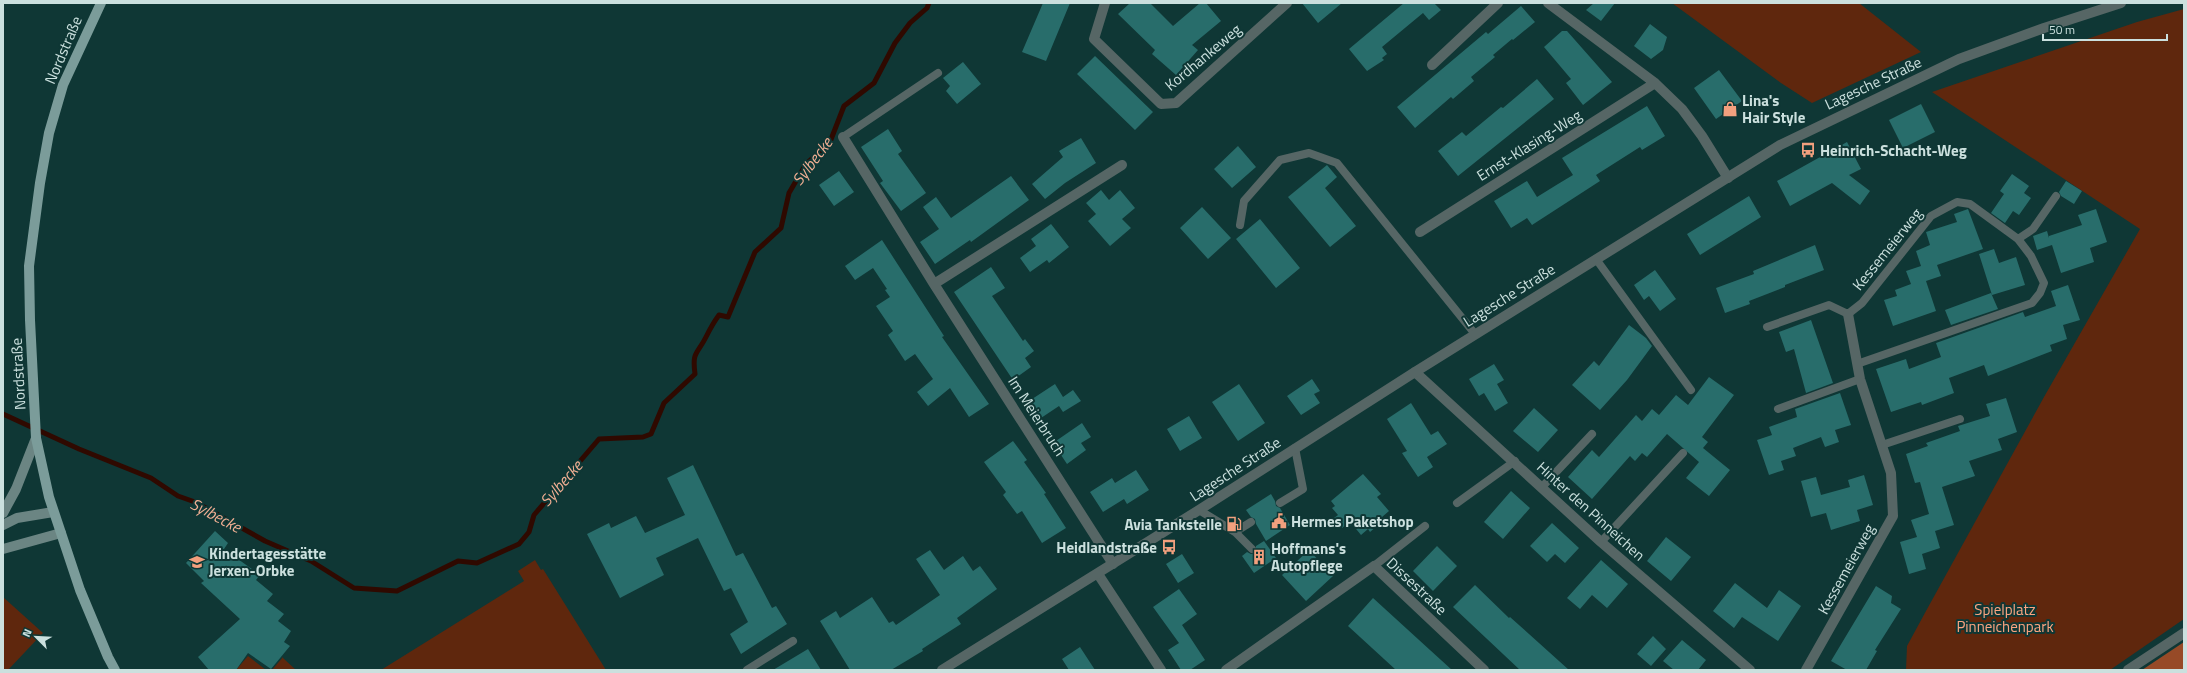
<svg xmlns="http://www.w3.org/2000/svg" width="2187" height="673" font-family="'Titillium Web',sans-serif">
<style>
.green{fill:#5f270d}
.forest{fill:#974a27}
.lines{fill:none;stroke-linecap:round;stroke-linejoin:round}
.stream{stroke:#2f0900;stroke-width:5}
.building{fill:#286d6b}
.service{stroke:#566665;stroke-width:8}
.minor{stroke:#566665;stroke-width:10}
.tertiary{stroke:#566665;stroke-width:10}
.secondary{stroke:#6b8583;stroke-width:10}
.primary{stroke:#7b9c9a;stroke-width:10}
.labels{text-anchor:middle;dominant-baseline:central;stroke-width:4;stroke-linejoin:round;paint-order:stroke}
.street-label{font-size:15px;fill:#cbe0de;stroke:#0f3735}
.poi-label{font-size:15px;font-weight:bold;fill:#cbe0de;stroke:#0f3735;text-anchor:start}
.park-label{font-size:15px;fill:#fca581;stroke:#0f3735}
.water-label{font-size:16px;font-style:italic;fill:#f2b094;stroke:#0f3735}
</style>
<rect width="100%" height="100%" fill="#0f3735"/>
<path class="green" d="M1672,3H1859L1921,52L1812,103L1781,83Z
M2184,9V619L2110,670H1906L1907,646L1926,611L2044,397L2140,229L1932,92L2137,22Z
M535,560L541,570L543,569L606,670H381L524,581L518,571Z
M3,597L43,633L8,670H3Z
M248,656L266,670H236Z
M283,657V658L296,670H272Z"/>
<path class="forest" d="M2184,642V670H2142Z"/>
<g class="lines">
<path class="stream" d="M3,414L79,449L151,478L178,496L195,502L265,541L311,561L354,588L397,591L458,561L477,563L519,544L529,532L534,515L599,439L643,437L651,434L664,403L695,374C692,351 697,355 706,337C710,329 713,323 719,315L728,317L755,252L781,228L789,193L806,164L830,142L844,106L874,83L895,43L910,23L927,8L929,3"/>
</g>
<path class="building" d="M1043,3H1070L1046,61L1022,52Z
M1130,3H1150L1173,26L1200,3H1206L1221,21L1192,45L1198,50L1176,75L1152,54L1155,50L1118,14Z
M1302,3H1342L1318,23Z
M1404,3H1434L1441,10L1429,20L1423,13L1382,47L1387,54L1382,58L1384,60L1367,71L1349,49Z
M1594,3H1615L1601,21L1586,10Z
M1521,6L1535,22L1513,40L1512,39L1493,55L1495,57L1471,77L1474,81L1453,99L1451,97L1415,128L1397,107L1486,32L1488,34Z
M1650,24L1667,37L1663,50L1651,59L1634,46Z
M1562,31H1567L1612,82L1583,105L1566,83L1571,79L1544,47Z
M1095,56L1153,112L1135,130L1077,74Z
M963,62L981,84L957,104L946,91L950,86L943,78Z
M1719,70L1742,101L1716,119L1694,88Z
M1537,79L1554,99L1458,176L1438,151L1462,132L1466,136L1501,107L1503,108Z
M1921,104L1935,132L1903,148L1889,120Z
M1647,106L1665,136L1642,150L1640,147L1596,175L1600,181L1532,225L1527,218L1511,228L1494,201L1527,181L1537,197L1558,184L1573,175L1562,158Z
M888,129L902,151L898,154L926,193L901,211L880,183L883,181L861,147Z
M1081,138L1096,163L1065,183L1045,199L1032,184L1063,157L1059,151Z
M1847,142L1861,169L1849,175L1870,191L1860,205L1832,183L1790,206L1777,181Z
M1238,146L1256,167L1232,188L1214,169Z
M1327,165L1337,177L1325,188L1356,226L1330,247L1288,197Z
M839,171L854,192L834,206L819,185Z
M2012,174L2029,186L2024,193L2031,198L2019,215L2013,211L2005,223L1991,213L2004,194L2000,191Z
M1011,176L1029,200L971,242L970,240L935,264L920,242L939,229L923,207L936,197L951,218Z
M2066,181L2082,191L2074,204L2061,196L2059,192Z
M1101,190L1109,200L1120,190L1135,208L1122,219L1131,228L1110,246L1088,221L1096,214L1086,203Z
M1749,196L1761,217L1700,255L1687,234Z
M1202,207L1231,238L1208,259L1180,228Z
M1968,209L1983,249L1937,265L1941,276L1926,281L1936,311L1893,326L1884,300L1897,296L1895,290L1911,284L1906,271L1921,266L1916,251L1930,245L1926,232L1957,222L1954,214Z
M2096,209L2107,242L2090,248L2094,262L2061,273L2052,245L2037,250L2033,236L2047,231L2049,238V236L2082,225L2078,215Z
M1260,219L1300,268L1276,288L1236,239Z
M1051,224L1069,247L1049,263L1047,260L1030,272L1020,258L1036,246L1031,239Z
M882,240L944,336L942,337L989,404L969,417L950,388L928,406L917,392L933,379L915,354L905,361L888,335L893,331L876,306L890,297L885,290L887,289L873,268L855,280L845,266Z
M1815,245L1824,270L1785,285V287L1749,301L1750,304L1725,313L1716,288L1754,274L1753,271Z
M1994,249L1999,263L2016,257L2025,285L1992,295L1979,254Z
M991,267L1005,288L992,296L1023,341L1025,339L1034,351L1025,358L1031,367L1013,380L954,292Z
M1655,270L1676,299L1660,311L1649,296L1644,300L1634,285Z
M2068,285L2080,320L2063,325L2067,339L2050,345L2052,351L1988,376L1984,365L1949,378L1954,393L1922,405L1921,402L1891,412L1876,369L1906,359L1909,369L1941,357L1936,343L2023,312L2025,317L2056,306L2051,291Z
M1991,293L1998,309L1951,325L1945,310Z
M1811,320L1833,383L1806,393L1794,349L1786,352L1779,332Z
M1629,325L1646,338L1652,346L1627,380L1600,410L1572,385L1594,361L1599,366Z
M1494,364L1504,380L1497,384L1508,403L1495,411L1484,393L1479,396L1469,379Z
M1709,377L1734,395L1702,437L1708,442L1703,448L1730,470L1709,496L1686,478L1699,462L1667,434L1647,457L1642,453L1635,461L1630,456L1592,499L1568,477L1592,450L1599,457L1636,415L1642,421L1652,409L1659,415L1676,395L1688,405Z
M1312,379L1320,391L1314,394L1320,403L1301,415L1287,396Z
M1055,384L1063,397L1073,390L1081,401L1063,412L1059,406L1038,420L1026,403Z
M1239,384L1265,423L1238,441L1212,402Z
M1840,393L1851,425L1835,430L1839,442L1825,447L1821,437L1793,448L1796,456L1781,461L1784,470L1769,475L1757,440L1772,435L1769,427L1797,417L1795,409Z
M2006,398L2017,432L1998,439L2002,450L1969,461L1975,476L1942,487L1954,525L1935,531L1940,548L1922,554L1926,569L1909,574L1900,542L1917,537L1911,520L1929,514L1920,482L1915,483L1906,454L1928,446L1926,443L1960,431L1958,426L1990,416L1986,404Z
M1411,403L1431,435L1438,431L1447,444L1427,457L1433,467L1418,477L1402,453L1407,451L1387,419Z
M1534,408L1558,430L1538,452L1513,431Z
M1189,416L1202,438L1180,451L1167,429Z
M1082,423L1091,437L1081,443L1086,450L1067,464L1053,443Z
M1013,441L1027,460L1024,462L1046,493L1044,494L1066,528L1042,543L1022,511L1017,514L1003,495L1006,492L984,462Z
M693,465L736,556L743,553L772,608L776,606L787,624L741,654L730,634L748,622L731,588L724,591L698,538L656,558L664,575L620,598L587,534L609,523L611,528L636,516L645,533L685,515L667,478Z
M1136,470L1149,490L1127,504L1124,499L1103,512L1090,492L1112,478L1115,483Z
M1363,474L1381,494L1377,497L1389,511L1382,517L1384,520L1370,532L1368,529L1361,535L1352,524L1349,527L1347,524L1342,528L1334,518L1338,515L1332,508L1335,506L1331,501Z
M1864,475L1873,505L1857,510L1860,521L1831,530L1826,513L1811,517L1801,481L1816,477L1821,495L1850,487L1848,480Z
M1511,491L1530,508L1503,539L1484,522Z
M1271,494L1275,501L1276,506L1280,508L1290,525L1266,541L1256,524L1255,519L1251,517L1246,510Z
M1552,523L1579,548L1565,563L1555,554L1547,562L1530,546Z
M215,531L228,543L224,549L260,575L256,580L273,594L267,601L284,614L278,621L291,631L284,642L290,646L271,669L248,653L236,670H209L198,657L240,619L201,583L204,581L186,563Z
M1666,537L1691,557L1671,581L1647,561Z
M1264,541L1276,558L1254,573L1242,556L1247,552L1251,554L1256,553V546Z
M1437,546L1457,566L1433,591L1413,571Z
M930,550L944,570L963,556L973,571L980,566L997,589L957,618L961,624L922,649L923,651L891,670H850L820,621L836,611L840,618L872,597L889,623L893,621L896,625L940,595L916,559Z
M1309,550L1333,576L1306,601L1282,575Z
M1182,554L1194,573L1178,583L1166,564Z
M1601,560L1628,584L1607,608L1592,595L1580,609L1567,598Z
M1735,583L1767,608L1779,590L1801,606L1778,641L1742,617L1734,628L1713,611Z
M1475,585L1509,618L1510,617L1569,670H1520L1453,607Z
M1876,586L1892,596L1891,603L1901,609L1875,650L1877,651L1866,670H1847L1831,661Z
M1179,589L1197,614L1182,625L1205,660L1190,670H1181L1168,650L1179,643L1153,607Z
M1373,598L1430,650L1452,670H1396L1348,626Z
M1653,636L1666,649L1651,666L1637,654Z
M1682,640L1706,660L1698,670H1674L1663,661Z
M1080,647L1095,670H1069L1062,659Z
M808,649L821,670H773Z"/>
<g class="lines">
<path class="service" d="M843,137L938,73
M1240,225L1244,201L1280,160L1309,153L1337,163L1475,334
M2018,239L2033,229L2056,196
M1596,259L1691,390
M1767,327L1829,305L1848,314L1862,303L1931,216L1957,202L1970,204L2018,239L2031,256L2044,283L2040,293L2032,303L1857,364
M1778,409L1860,379
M1882,445L1960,419
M1542,487L1592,434
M1280,503L1303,489L1295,448
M1457,503L1515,461
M1199,510L1235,532L1251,522
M1235,532L1252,549
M1601,542L1683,453
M1374,566L1425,526
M747,670L793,641"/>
<path class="minor" d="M1105,3L1094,39L1161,104L1176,103L1287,3
M1548,3L1655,83L1682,109L1702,136L1728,178
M1432,65L1498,3
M843,137L934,284L1113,564
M1420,232L1655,83
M934,284L1122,165
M1415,372L1601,542L1750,670
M1098,574L1161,670
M1226,670L1374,566L1484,670
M1806,670L1893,516L1891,473L1860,379L1848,314
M2128,670L2184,633"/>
<path class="tertiary" d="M942,670L1199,510L1415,372L1780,145L1959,59L2044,28L2121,3"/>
<path class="secondary" d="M3,513L16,489L36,438
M3,525L17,518L53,512
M3,549L61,533"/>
<path class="primary" d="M101,3L63,85L49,133L40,183L29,266L30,320L36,438L49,497L80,590L108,657L115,670"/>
</g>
<defs>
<g id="shop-bare" transform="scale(1.2)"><path d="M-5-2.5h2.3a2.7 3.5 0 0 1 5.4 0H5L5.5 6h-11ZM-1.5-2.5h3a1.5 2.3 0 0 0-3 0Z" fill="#f2a07e" stroke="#0f3735" stroke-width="2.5" paint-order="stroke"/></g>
<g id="bus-bare" transform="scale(1.2)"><path d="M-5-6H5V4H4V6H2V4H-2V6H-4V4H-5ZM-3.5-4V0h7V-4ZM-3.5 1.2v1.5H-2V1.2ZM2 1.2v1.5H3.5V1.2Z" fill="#f2a07e" stroke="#0f3735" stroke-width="2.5" paint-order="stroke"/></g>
<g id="civic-bare" transform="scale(1.2)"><path d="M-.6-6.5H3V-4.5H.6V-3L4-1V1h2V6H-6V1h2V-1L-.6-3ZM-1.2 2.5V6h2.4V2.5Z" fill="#f2a07e" stroke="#0f3735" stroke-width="2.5" paint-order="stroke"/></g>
<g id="fuel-bare" transform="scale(1.2)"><path d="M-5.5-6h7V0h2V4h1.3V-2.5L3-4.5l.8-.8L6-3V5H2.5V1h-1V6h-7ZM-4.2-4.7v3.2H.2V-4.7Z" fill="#f2a07e" stroke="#0f3735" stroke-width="2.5" paint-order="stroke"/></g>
<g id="building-bare" transform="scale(1.2)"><path d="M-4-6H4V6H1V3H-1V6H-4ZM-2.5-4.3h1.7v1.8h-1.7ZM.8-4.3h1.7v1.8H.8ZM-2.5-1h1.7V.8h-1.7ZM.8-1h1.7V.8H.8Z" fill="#f2a07e" stroke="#0f3735" stroke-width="2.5" paint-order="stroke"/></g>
<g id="school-bare" transform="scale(1.2)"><path d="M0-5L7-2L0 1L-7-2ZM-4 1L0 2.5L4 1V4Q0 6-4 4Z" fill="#f2a07e" stroke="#0f3735" stroke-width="2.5" paint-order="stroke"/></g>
</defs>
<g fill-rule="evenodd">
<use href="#shop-bare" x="1730" y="109"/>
<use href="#bus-bare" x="1808" y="150"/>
<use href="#civic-bare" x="1279" y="521"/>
<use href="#fuel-bare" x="1234" y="524"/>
<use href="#bus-bare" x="1169" y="547"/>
<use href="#building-bare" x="1259" y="557"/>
<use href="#school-bare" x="197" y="562"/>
</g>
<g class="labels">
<g class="street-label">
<text transform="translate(63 50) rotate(-67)">Nordstraße</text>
<text transform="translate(1203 57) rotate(-40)">Kordhankeweg</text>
<text transform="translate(1873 83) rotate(-25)">Lagesche Straße</text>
<text transform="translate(1529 145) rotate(-32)">Ernst-Klasing-Weg</text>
<text transform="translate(1887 249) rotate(-51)">Kessemeierweg</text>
<text transform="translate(1509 295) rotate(-32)">Lagesche Straße</text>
<text transform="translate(18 374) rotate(-93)">Nordstraße</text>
<text transform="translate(1037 416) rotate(57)">Im Meierbruch</text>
<text transform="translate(1235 469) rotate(-33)">Lagesche Straße</text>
<text transform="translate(1591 511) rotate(42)">Hinter den Pinneichen</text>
<text transform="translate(1846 569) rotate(-61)">Kessemeierweg</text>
<text transform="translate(1417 586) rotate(43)">Dissestraße</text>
</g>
<g class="poi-label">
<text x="1742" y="100">Lina's<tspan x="1742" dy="17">Hair Style</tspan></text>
<text x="1820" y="150">Heinrich-Schacht-Weg</text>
<text x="1291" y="521">Hermes Paketshop</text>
<text x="1222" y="524" text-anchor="end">Avia Tankstelle</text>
<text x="1157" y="547" text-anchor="end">Heidlandstraße</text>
<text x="1271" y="548">Hoffmans's<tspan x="1271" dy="17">Autopflege</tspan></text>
<text x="209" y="553">Kindertagesstätte<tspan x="209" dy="17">Jerxen-Orbke</tspan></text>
</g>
<g class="park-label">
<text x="2005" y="609">Spielplatz<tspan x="2005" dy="17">Pinneichenpark</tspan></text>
</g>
<g class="water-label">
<text transform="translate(812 161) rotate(-53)">Sylbecke</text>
<text transform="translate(561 483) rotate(-49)">Sylbecke</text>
<text transform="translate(216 515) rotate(28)">Sylbecke</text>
</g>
</g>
<rect width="2187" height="673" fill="none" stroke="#cbe0de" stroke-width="8"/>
<g transform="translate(36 637) rotate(294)" stroke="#0f3735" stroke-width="3" paint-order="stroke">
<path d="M0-3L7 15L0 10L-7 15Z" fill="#cbe0de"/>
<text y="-6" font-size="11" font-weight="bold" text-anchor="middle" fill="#cbe0de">N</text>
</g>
<path d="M2043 34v6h124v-6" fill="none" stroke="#cbe0de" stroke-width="2"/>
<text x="2049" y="34" font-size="12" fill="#cbe0de" stroke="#0f3735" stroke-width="3" paint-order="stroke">50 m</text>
</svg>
